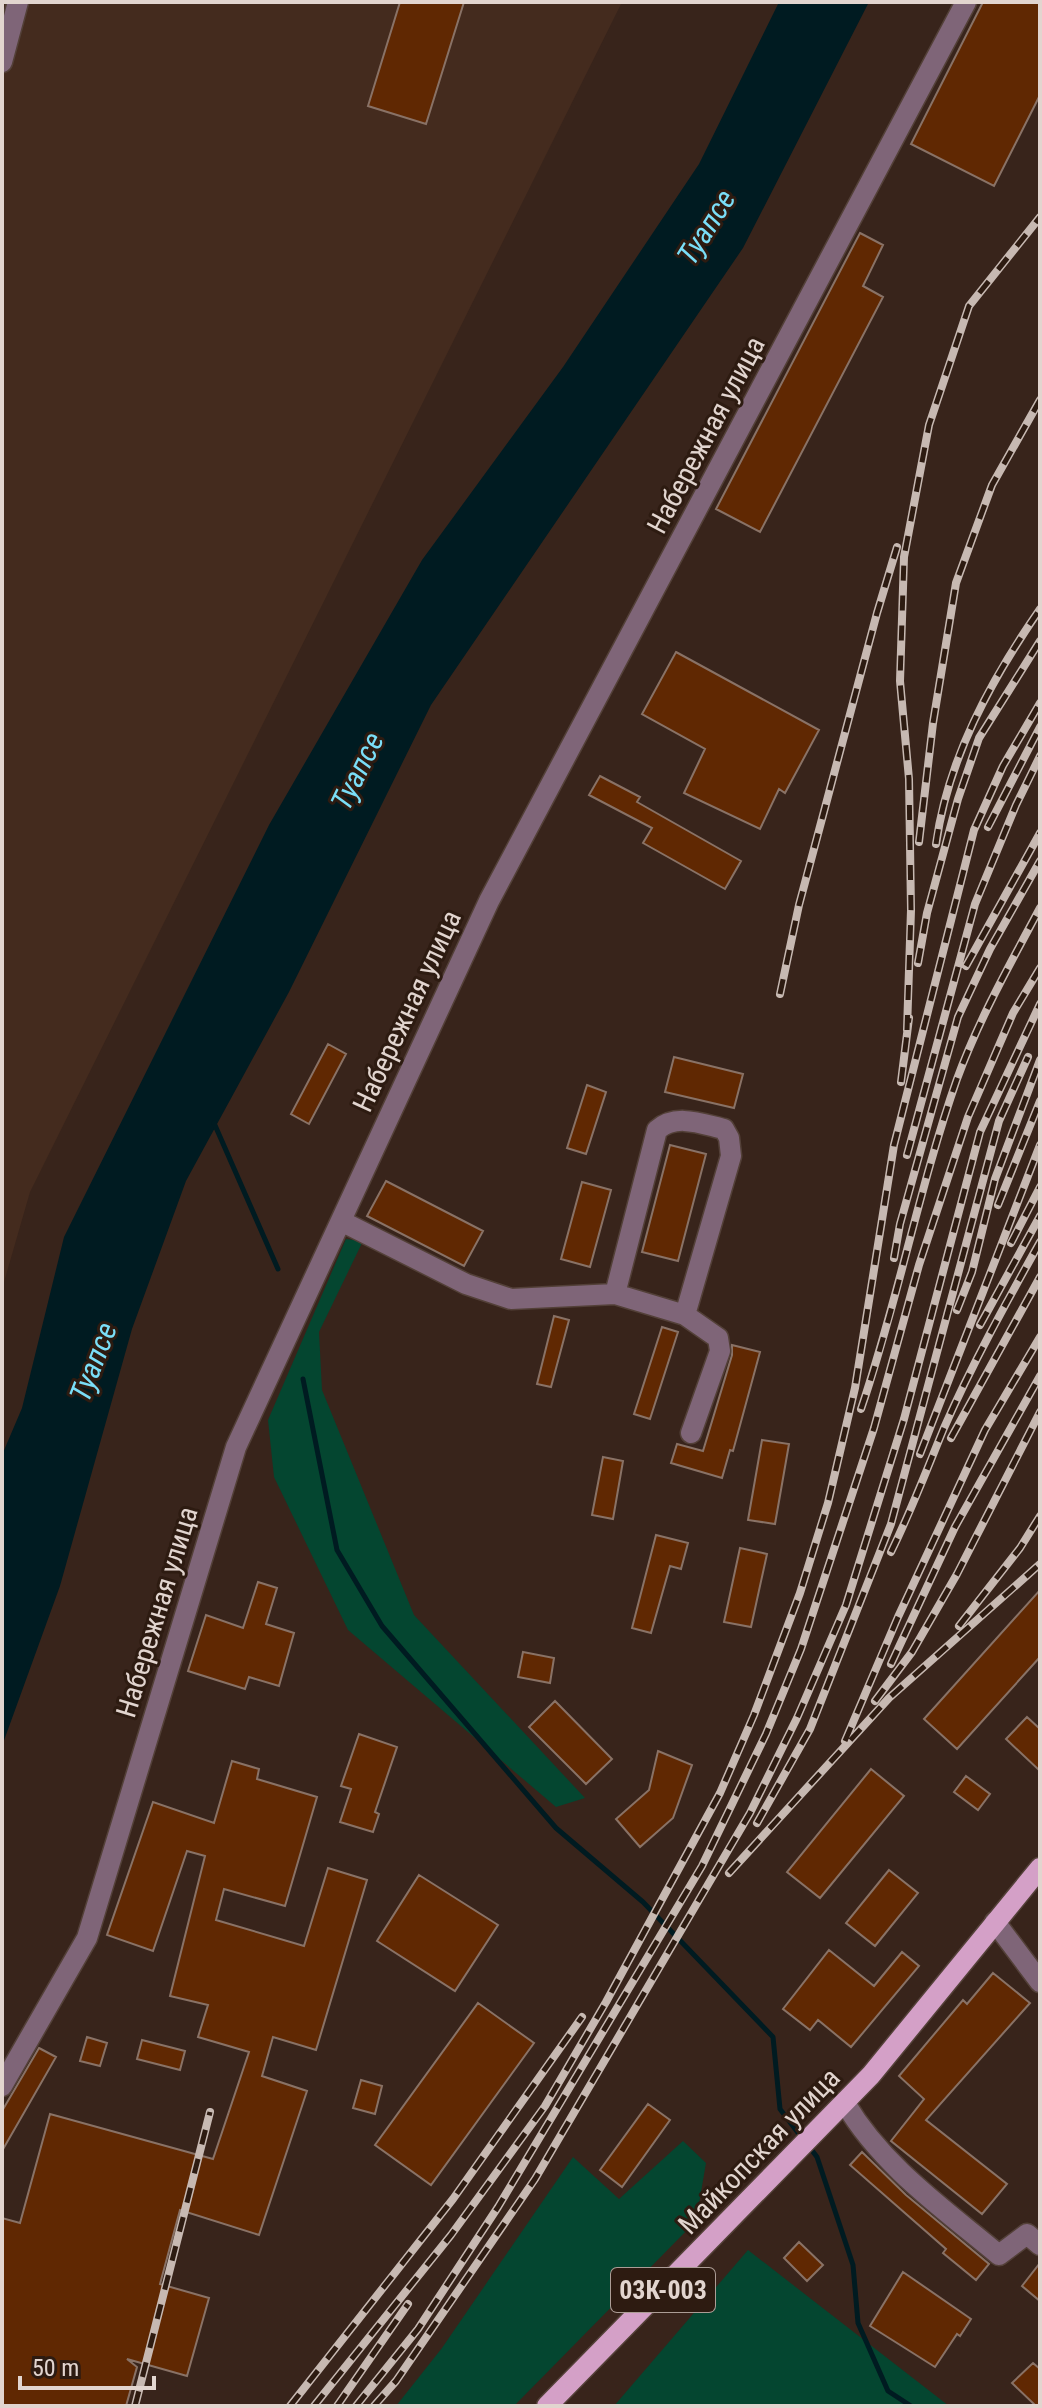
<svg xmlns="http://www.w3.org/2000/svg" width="1042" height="2408" font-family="'Roboto Condensed',sans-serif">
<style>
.built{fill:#442b1e}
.green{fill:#044630}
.water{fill:#001b21}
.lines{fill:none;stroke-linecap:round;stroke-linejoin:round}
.stream{stroke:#001b21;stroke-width:5}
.building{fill:#602802;stroke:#897266;stroke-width:2}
.minor-casing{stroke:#534038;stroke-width:23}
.major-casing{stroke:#534038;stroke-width:23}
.minor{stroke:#7f6578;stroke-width:20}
.major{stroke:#d4a0c7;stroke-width:20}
.rail-casing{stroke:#c7b9b2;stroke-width:8}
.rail{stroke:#2d1b11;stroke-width:5;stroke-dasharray:15;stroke-linecap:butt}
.labels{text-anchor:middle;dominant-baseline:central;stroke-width:6;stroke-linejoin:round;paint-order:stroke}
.shield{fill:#2d1b11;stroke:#ac9d96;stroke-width:2}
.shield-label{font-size:26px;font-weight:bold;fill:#e2d5cf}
.street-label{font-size:28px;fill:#e2d5cf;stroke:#2d1b11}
.water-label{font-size:30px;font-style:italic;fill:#7adef7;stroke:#2d1b11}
</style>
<rect width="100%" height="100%" fill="#38241b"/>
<path class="built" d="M2,2H622L30,1192L2,1289Z"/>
<path class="green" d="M346,1239L363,1241L319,1332L322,1390L414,1615L585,1798L556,1807L348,1630L274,1477L268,1420Z
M683,2141L706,2163L696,2221L514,2406H396L442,2348L573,2157L619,2199Z
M748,2250L949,2406H614Z"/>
<path class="water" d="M779,2H869L743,248L431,705L289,992L186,1181L132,1329L60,1586L2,1746V1455L22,1408L64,1237L269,825L422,560L563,367L699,164Z"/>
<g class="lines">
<path class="stream" d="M214,1123L278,1269
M303,1379L337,1550L382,1626L556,1828L643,1902L773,2037L780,2109L802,2138
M808,2145L817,2157L853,2265L858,2323L888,2391L911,2406"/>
</g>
<path class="building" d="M400,2H464L426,124L368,106Z
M983,2H1040V95L994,186L911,144Z
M860,233L883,245L863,286L883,297L760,532L716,509Z
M676,652L819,730L785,793L779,789L760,829L684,793L705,749L642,714Z
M600,776L640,797L637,802L741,861L725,889L643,843L652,828L589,795Z
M328,1044L346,1054L309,1124L291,1114Z
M674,1057L743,1074L734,1108L665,1092Z
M587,1085L606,1092L586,1154L567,1148Z
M670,1145L706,1154L678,1261L642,1252Z
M386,1181L483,1231L464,1266L367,1216Z
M582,1182L611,1190L590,1267L561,1259Z
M554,1316L569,1320L551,1387L537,1384Z
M662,1327L678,1332L650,1419L634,1414Z
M732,1345L760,1352L733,1451L730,1450L722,1478L671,1463L677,1444L703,1451L732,1355Z
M762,1440L789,1444L775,1524L748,1520Z
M603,1457L623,1461L613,1519L592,1515Z
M656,1535L688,1543L681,1569L670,1566L651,1633L632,1628Z
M740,1548L767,1554L751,1627L724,1622Z
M258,1582L277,1588L266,1624L294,1633L279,1686L249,1677L245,1689L188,1671L206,1615L243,1628Z
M1040,1590V1657L957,1749L924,1719Z
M523,1652L554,1658L550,1683L518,1677Z
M555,1701L612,1759L586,1784L529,1727Z
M1027,1717L1040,1729V1771L1006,1739Z
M359,1734L397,1747L375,1812L379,1814L373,1832L340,1822L351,1789L341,1786Z
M658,1751L692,1765L673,1818L640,1847L616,1819L649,1790Z
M232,1761L259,1769L257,1779L317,1797L285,1906L224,1889L216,1920L304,1946L328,1868L367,1880L316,2050L273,2037L262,2076L307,2091L259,2235L180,2210L160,2284L209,2298L187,2376L127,2359L137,2367L126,2406H2V2218L20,2223L50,2114L213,2159L249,2052L198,2037L208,2005L170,1996L205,1856L187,1851L153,1951L107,1935L153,1802L214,1823Z
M871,1769L904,1796L820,1898L787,1872Z
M966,1776L990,1794L978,1810L954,1792Z
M889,1870L918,1893L875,1946L846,1923Z
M419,1875L498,1925L455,1991L377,1941Z
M829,1950L874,1986L902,1952L919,1966L851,2047L818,2020L810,2030L783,2009Z
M993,1973L1030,2003L926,2120L1007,2184L982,2214L891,2141L924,2099L899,2076L963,2000L967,2004Z
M478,2003L534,2043L431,2185L375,2145Z
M87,2037L107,2043L100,2066L80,2061Z
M142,2040L185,2051L180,2070L137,2059Z
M39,2048L56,2057L2,2151V2111Z
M361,2080L382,2086L375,2114L353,2108Z
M648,2104L670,2120L622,2187L600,2170Z
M862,2152L906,2195L989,2264L976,2280L943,2253L946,2249L850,2165Z
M799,2242L823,2265L807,2281L784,2258Z
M1040,2263V2301L1022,2286Z
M903,2272L971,2319L960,2336L957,2334L935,2367L870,2326Z
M1033,2363L1040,2369V2406H1036L1012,2383Z"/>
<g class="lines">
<g class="minor-casing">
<path id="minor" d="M2,62L18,2
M341,1221L466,1284L511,1299L615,1294L685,1315L718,1338L720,1351L691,1433
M615,1294L657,1130C676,1113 702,1124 724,1129L729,1138L731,1156L685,1315
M995,1922L1040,1982
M2,2086L87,1938L236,1447L489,901L966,2
M845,2103C882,2166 944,2209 999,2255L1027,2234L1040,2245"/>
</g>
<g class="major-casing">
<path id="major" d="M547,2406L871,2075L1040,1868"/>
</g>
<use href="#minor" class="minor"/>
<use href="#major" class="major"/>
<g class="rail-casing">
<path id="rail" d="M988,827L1040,727
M919,842L933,723L956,583L992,485L1040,400
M936,844C948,758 991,680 1040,609
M918,963L927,913L958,799L979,738L1040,641
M966,966L1040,833
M780,994L799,905L877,613L897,547
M907,1030L911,910L909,779L900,681L904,557L929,425L969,306L1040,217
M901,1082L909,1018
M907,1155L975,904L1016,805L1040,756
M998,1205L1040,1101
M1011,1243L1040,1187
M894,1258L900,1224L958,1017L990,949L1040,861
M957,1310L972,1272L995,1179L1040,1060
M980,1325L1040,1216
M861,1409C898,1301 919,1187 957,1079C979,1019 1010,964 1040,908
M951,1438L1040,1277
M920,1454L1040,1145
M891,1552C911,1511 927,1469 944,1428C972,1364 1006,1303 1040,1242
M959,1626L1020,1548L1040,1516
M891,1664L955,1527L1040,1376
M875,1701L912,1652L957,1574L1040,1412
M845,1741L898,1617L985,1430L1040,1337
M757,1823L810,1729L891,1524L999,1121L1028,1057
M729,1873L889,1698L1040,1564
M135,2406L210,2112
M290,2406L453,2199L582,2017
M314,2406L451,2235L545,2106L606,2002L720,1793L754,1715L800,1593L828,1503L855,1388L894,1145L974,830L1003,766L1040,703
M337,2406L408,2304
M356,2406L418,2329L498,2207L702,1866L766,1734L801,1649L874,1428L919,1265L968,1117L1013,1013L1040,968
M374,2406L396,2381L535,2179L750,1813L797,1718L846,1605L904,1419L980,1132L1040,1004"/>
</g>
<use href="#rail" class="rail"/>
</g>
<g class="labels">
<rect class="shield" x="611" y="2268" width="104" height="44" rx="6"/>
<g class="shield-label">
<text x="663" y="2290">03К-003</text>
</g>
<g class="street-label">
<text transform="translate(706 435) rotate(-62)">Набережная улица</text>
<text transform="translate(407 1011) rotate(-65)">Набережная улица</text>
<text transform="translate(157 1612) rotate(-73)">Набережная улица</text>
<text transform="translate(759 2151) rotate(-46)">Майкопская улица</text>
</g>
<g class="water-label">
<text transform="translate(706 227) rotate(-58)">Туапсе</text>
<text transform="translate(357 771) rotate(-64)">Туапсе</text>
<text transform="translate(93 1362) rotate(-69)">Туапсе</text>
</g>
</g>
<rect width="1042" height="2408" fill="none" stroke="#e2d5cf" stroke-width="8"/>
<path d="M20 2376v12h134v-12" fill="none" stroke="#e2d5cf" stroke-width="4"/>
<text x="32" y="2376" font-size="24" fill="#e2d5cf" stroke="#2d1b11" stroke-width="6" paint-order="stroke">50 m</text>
</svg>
